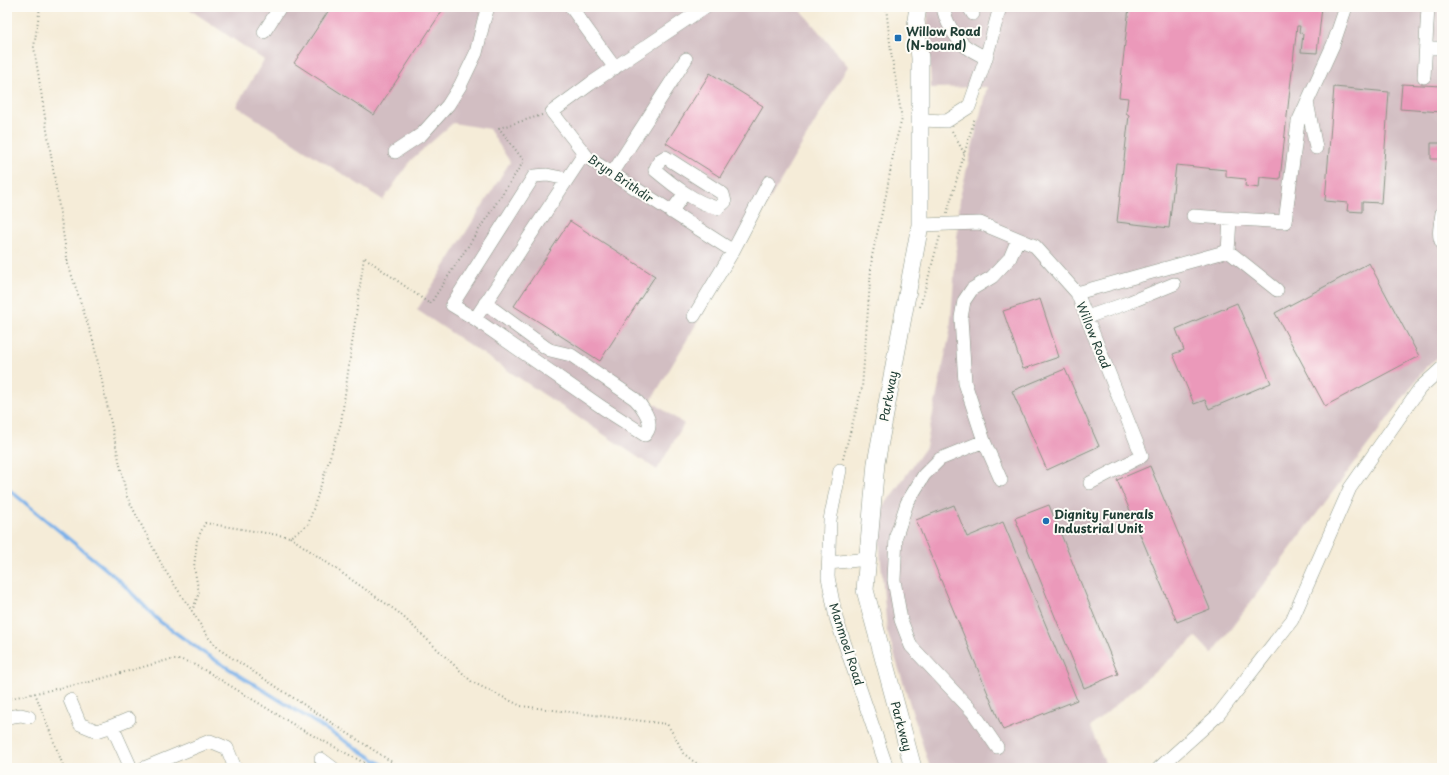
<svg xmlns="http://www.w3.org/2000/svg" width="1449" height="775" font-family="'Playpen Sans',sans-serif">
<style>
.industrial{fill:#d2bec2}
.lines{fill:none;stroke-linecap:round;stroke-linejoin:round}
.stream{stroke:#7bb1e9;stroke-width:3.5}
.building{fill:#eb99ba}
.minor-casing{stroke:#8a9486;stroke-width:14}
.major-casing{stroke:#8a9486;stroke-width:18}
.path{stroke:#8a9486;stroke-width:2;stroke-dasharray:1 3;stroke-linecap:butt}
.minor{stroke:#fff;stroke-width:13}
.major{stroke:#fff;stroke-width:17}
.poi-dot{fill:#1f6fb2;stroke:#fdfcf7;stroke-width:1.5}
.labels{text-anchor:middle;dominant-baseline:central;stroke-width:4;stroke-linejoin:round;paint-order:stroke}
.poi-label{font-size:12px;font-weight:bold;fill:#1f3d34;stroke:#fdfcf7;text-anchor:start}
.street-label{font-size:12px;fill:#1f3d34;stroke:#fdfcf7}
</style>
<rect width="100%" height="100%" fill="#fdfcf7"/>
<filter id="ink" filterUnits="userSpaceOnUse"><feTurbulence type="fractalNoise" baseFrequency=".025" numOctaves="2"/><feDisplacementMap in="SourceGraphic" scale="8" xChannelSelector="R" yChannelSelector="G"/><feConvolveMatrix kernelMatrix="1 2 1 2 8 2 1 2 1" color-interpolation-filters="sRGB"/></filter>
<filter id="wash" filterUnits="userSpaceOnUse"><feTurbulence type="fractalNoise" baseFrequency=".012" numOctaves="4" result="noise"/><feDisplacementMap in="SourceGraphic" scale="16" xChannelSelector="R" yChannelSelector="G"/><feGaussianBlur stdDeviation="0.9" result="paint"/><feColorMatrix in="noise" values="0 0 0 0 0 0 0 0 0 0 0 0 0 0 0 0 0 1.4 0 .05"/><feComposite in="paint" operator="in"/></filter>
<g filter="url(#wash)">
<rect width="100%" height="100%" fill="#f5ecd8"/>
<path class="industrial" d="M186,7H798L848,66L651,401L684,424L657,470L417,310L510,162L489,129L453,123L411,160L383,200L236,106L264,60Z
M927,7H1442V354L1427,366L1212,654L1196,637L1090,727L1107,768H930L887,631L877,516L926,447L950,332L960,197L987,87L931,88Z"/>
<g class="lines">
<path class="stream" d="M7,488L119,580L159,621L204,653L388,768"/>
</g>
<g id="blocks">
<path class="building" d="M331,7H436L442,11L374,115L294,63Z
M1129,7H1322L1317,53L1301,52L1303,34L1299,32L1300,26H1297L1280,179L1260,177L1259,188L1245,186L1246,179L1226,177V170L1176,165L1169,228L1117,222L1129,115L1126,113L1128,98L1119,97Z
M710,73L763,106L720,177L666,143Z
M1402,84L1442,86V112L1400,109Z
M1334,87L1389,92L1381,203L1362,202V212L1347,211L1348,203L1325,201Z
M1431,143H1442V159H1431Z
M570,221L655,276L600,361L514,306Z
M1369,263L1419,356L1325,406L1275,313Z
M1040,299L1059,357L1023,369L1003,311Z
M1237,303L1271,383L1209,409L1205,400L1194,404L1173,354L1184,350L1176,329Z
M1065,369L1099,446L1047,470L1012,391Z
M1150,466L1210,609L1177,622L1117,480Z
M954,505L967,537L1003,522L1077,700L1003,730L916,520Z
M1049,505L1118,674L1084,688L1015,518Z"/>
</g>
</g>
<g filter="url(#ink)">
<use href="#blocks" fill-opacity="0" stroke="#8a9486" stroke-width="1"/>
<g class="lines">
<g class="minor-casing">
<path id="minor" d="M571,7L615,68
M943,7C945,20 954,36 964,45C970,50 979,54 986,58
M969,7L973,14
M264,32L280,7
M1426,48H1442
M1424,77L1428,7
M1307,102L1316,148
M920,120L947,121L969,107L986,58L1000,7
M395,152L422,134L448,105L460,86L476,53L484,20L488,7
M665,157L723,194L725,202L718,208C695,203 673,185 655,170L660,160Z
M612,174L686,59
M567,179L547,175L534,176L452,305L475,319L584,154
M671,212L685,193
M1442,213C1441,222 1437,235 1442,243
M1193,216L1285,222L1298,122L1333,45L1346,7
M1230,219L1228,251L1277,290
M920,225L980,223L1035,246L1077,293L1142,456L1090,483
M733,251L769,182
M1077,293L1228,251
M694,316L733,251L588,158L552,112L590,84L705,7
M1087,317L1130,302L1174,284
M475,319L603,408L645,435C647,432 649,430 649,426C650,417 641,405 635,399L571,355L550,350L545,347L485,303
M984,441L1001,480
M840,470L830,520L828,577L836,618L887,768
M829,563L868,559
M70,700L80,724L97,731L112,726L131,768
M7,717L21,715L29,717
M112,726L129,719
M997,747L973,712L911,646L901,620L894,580L896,536L907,503L924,475L940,459L984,441L965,383L961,318L964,301L972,289L992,277L1010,258L1018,239
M321,759L333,768
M144,768L210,741L227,748L235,768
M1159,768L1218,715L1292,620L1350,488L1420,388L1442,368"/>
</g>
<g class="major-casing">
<path id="major" d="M913,768L865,590L876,463L920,225V58L916,20L918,7"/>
</g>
<path class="path" d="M40,7L34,47L68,264L93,340L127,497L164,569L192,611
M952,131L964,153
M947,213L975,117
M920,307L940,236
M843,459L862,388L872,256L886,195L895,144L902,119L891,52L886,7
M290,537L398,612L472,682L521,706L667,724L677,740L683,753L693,761L705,768
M35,693L64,768
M7,699L89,682L168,660H182L191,663L208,672L299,728L374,768
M392,768L395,764
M401,768L220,650L208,637L192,611L199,593L194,567L197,540L205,523L290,537L308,525L341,423L364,257L430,304L524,161L499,128L542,115"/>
<use href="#minor" class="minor"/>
<use href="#major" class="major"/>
</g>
</g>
<g class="poi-dot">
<rect x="894" y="34" width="8" height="8" rx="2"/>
<circle cx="1046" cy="521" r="4"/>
</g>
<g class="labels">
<g class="poi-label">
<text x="906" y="31">Willow Road<tspan x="906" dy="14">(N-bound)</tspan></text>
<text x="1054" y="514">Dignity Funerals<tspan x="1054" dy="14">Industrial Unit</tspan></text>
</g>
<g class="street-label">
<text transform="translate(621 178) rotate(34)">Bryn Brithdir</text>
<text transform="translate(1094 335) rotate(68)">Willow Road</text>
<text transform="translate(888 396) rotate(-79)">Parkway</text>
<text transform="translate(847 644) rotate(72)">Manmoel Road</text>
<text transform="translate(902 726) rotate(75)">Parkway</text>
</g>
</g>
<rect width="1449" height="775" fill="none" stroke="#fdfcf7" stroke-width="24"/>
</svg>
